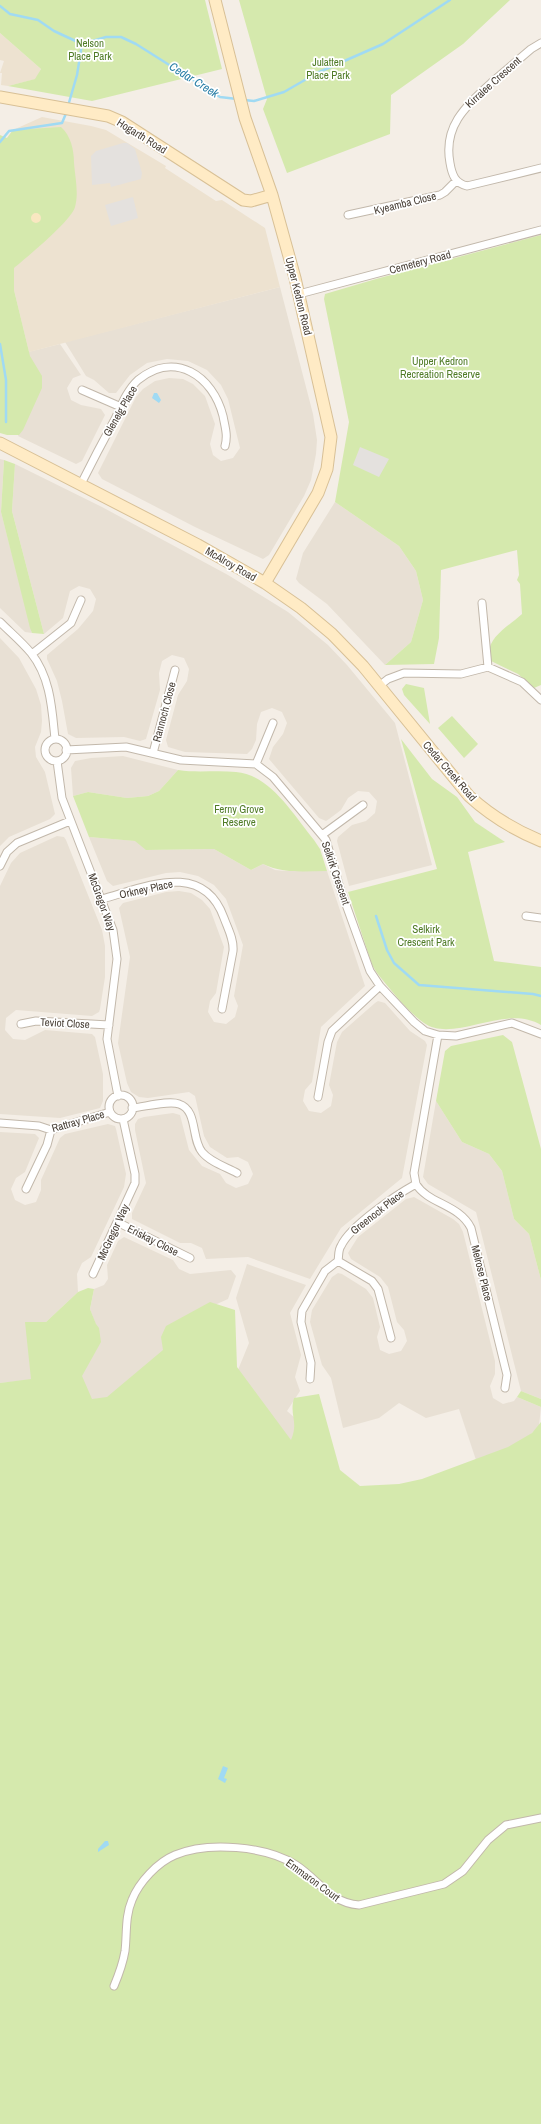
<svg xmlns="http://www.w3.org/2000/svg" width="541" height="2124" font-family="'Archivo Narrow',sans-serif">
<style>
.residential{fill:#e8e0d4}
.education{fill:#ede2d0}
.green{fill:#d5e9ad}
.sand{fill:#f9e7c1}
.parking{fill:#e4e1de}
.water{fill:#a0daf3}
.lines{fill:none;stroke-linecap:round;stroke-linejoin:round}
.stream{stroke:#a0daf3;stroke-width:2.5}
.street-casing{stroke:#c2b8ab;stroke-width:9}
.secondary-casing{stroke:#d8c096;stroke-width:13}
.street{stroke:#fff;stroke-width:7}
.secondary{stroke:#ffebc5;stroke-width:11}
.labels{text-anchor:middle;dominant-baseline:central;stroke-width:3.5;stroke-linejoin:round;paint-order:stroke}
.park-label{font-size:11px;fill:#4f7b26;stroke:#fff}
.street-label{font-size:11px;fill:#473e35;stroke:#fff}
.water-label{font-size:12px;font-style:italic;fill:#287ea6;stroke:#fff}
</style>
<rect width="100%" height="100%" fill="#f4eee6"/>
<path class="residential" d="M280,287L313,414L317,440L316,454L311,480L304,496L269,555L263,559L195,527L102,479L98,473L136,397L143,389L155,381L169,378L183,379L193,384L205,396L215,424L210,444L213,455L221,461L233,458L240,448L228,399L221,385L207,370L188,361L167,359L147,363L130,375L116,393H109L94,380L86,376L65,342Z
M60,344L81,375L73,378L67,388L71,400L81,405L101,409L105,415L82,461L76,464L18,436L35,394L24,353Z
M0,459L4,460L1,512L32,633L25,632L0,608Z
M15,464L102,507L228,575L288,612L328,645L347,665L395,723L432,865L349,886L337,841L338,837L352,825L366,821L375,813L377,801L369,792L358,791L348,798L341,810L329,819L326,821L319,818L269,759L273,747L283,734L287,723L282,712L272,708L261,712L257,724L256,740L252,749L247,754L185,752L168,747L166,740L178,695L187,681L189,669L184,658L172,655L162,661L159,673L160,690L146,739L140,741L124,737L76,738L68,734L62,701L57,681L47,659V655L78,629L93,611L96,599L90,589L79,586L70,591L63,618L44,634L12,511Z
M335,502L399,546L416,571L423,600L411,642L385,665L327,604L299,583L296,579L303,553Z
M0,638L19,658L36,689L41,705L42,721L41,732L35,747L36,757L45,772L55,814L50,819L9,837L0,846Z
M123,756L178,770L159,791L148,796L127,798L88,792L73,796L71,768L75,761L91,758Z
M57,836L64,837L66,840L102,930L105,946V977L100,1009L99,1012L92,1016L16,1010L6,1018L5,1030L13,1039L25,1040L45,1030L92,1034L95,1037L103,1074V1101L100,1108L60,1118L0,1114V886L11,863L20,853Z
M89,837L136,841L147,850L214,849L251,870L263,864L275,870L285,871H327L365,986L321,1027L312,1082L305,1090L303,1101L309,1111L321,1113L331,1106L333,1095L329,1085L337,1042L342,1032L375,1003L378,1001L385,1003L410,1031L425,1041L427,1045L402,1178L341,1228L310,1279L248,1257L206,1259L202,1248L191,1243H180L132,1219V1213L146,1183L135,1130V1124L138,1119L144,1117L173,1113L180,1115L189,1150L202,1166L220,1174L226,1183L236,1188L248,1184L253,1174L248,1162L238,1157L227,1158L210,1147L204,1136L195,1096L189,1092L148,1098L139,1097L131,1092L127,1083L118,1043L130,957L119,908L123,903L166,892L179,891L191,893L202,900L210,909L224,947L216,993L210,1001L208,1012L214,1022L226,1024L235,1017L238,1006L234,996L243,945L226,899L214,885L198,876L180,872L166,873L113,886L107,881Z
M436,1101L462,1142L489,1154L502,1171L514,1219L529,1234L541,1280V1399L521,1391L476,1212L428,1184L423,1177Z
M108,1124L115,1126L116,1129L126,1174L124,1187L91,1257L82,1263L77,1274L78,1292L46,1322L31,1380L0,1383V1132L35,1134L39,1138L25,1172L16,1178L11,1189L15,1200L25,1205L36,1202L41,1190V1180L60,1138L65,1134Z
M414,1197L453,1219L459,1224L463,1232L495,1361V1374L490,1386L493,1398L503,1404L514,1401L517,1397L541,1407L539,1426L530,1435L478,1466L459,1409L426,1418L399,1403L379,1418L343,1428L331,1378L322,1365L310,1322L312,1310L332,1277L338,1273L342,1274L366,1289L373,1298L380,1327L377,1337L380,1350L389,1354L401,1351L407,1341L404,1330L397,1322L388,1287L380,1277L351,1259L348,1253L358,1237L406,1199Z
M124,1237L173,1260L179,1269L190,1274L231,1270L236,1276L228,1299L175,1323L170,1352L88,1412L76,1370L99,1333L90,1309L94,1289L104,1285L108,1279L107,1265L118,1241Z
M247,1264L306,1285L290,1313L301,1355L295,1377L300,1391L287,1411L303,1425L311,1443L265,1456L231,1387L249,1343L236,1298Z"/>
<path class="education" d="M0,33L41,69L36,79L8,86L1,85L2,73H0L4,61L0,60Z
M42,117L91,126L106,130L166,166L165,168L216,201L222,200L265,228L280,287L29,352L14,290L7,138L13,130Z"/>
<path class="green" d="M0,0H205L222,69L92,101L8,86L35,79L41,69L0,33Z
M239,0H510L463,44L391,95L390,134L287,173L263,109L267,99Z
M61,127C71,136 74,150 74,163C75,177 79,193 75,207C72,220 26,258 14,268V290L30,356L42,376V388L23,430L19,435H7L0,433V135L7,138L13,130Z
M541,235V685L534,688L518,674L491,661C482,640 508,627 522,614L520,584L517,580L519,575L517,550L441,570L439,638L434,664L385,665L411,642L423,600L416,571L399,546L335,502L349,422L324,299L325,294L376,279Z
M4,460L15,464L12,511L44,634L32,633L30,628L1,512Z
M406,684L424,688L430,724L404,695L402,689Z
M452,716L478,744L464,758L438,728Z
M401,739L432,779L457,797L475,822L505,842L468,852L494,961L541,967V1025C504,1003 454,1044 424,1023C407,1011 390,989 377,973L372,965L348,892L437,869Z
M178,770C197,773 217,770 236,772C271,775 294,816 314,840L320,849L327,871C305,871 283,874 263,864L251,870L214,849L146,850L135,841L89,837L73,796L88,792L127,798L148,796L159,791Z
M503,1035L512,1042L541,1149V1280L529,1234L514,1219L502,1171L489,1154L462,1142L436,1101L445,1051L451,1046Z
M88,1288L94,1289L90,1309L96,1324L99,1328L101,1342L82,1376L92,1399L107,1397L163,1350L161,1337L166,1326L210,1302L235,1310L237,1367L291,1440C299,1421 289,1416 294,1398L319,1394L340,1470L360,1486L399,1484L422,1479L508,1447L532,1433L541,1422V2124H0V1383L31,1379L25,1322H46L78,1292Z
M521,1391L541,1399V1407L517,1397Z"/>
<path class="sand" d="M31 218a5 5 0 1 1 10 0a5 5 0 1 1-10 0Z"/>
<path class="parking" d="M123,143H127L135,149L142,173L141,179L111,187L110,183L92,185L91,156L96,151Z
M133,197L138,218L111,226L105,205Z
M360,447L389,459L379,477L353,465Z"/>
<path class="water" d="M154,393H157L161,400L159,403L152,398Z
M223,1766L228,1768L224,1778L227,1779L225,1783L218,1779Z
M105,1841H108L109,1845L98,1852V1849Z"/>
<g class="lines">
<path class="stream" d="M0,6L10,14L38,20L54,31L82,44L106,37H121L136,44L220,97L237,99
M244,100L254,101L284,92L317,73L383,44L450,0
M68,106L77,75L82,44
M0,142L9,131L62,123L67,111
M0,344L6,380V422
M376,916L387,950L394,963L419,985L533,994L541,996"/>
<g class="street-casing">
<path id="street" d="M541,43L531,49C518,60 504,72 491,83C466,106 443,126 450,163C452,175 455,183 467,186L541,168
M348,215L440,195L445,192L456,181
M299,294L541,230
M82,390L121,407
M81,484C92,462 103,441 115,419C121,406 127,390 138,380C175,350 213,376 223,416C225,427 228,435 225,446
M482,603L488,667
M0,622C10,632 22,642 31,653C51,678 52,710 55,739
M32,654L71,623L81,600
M379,686L388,679L404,673L461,674L488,667L522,682L541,700
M45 750a11 11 0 1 1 22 0a11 11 0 1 1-22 0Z
M66,750L126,747L181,760L256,764L273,777L326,840L340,888L370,971L380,986L414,1022L425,1031L438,1035L456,1036L512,1023L541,1034
M153,753L175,670
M57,761L62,798L113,930L117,959L107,1039L118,1096
M256,764L273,723
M322,835L363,805
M0,866L7,852L17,843L70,821
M102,899C146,887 203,860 224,918C228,929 234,939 233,951L222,1009
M526,916L541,918
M21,1024L36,1021L109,1025
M109 1107a12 12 0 1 1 24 0a12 12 0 1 1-24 0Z
M318,1097L328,1042L332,1031L380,986
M132,1108C144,1107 169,1100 179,1104C198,1110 191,1139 202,1152C210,1162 226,1167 237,1173
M0,1123L39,1126L51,1130L110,1112
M416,1184C428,1204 459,1204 471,1228L505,1367L507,1375L505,1388
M26,1189L47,1145L51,1130
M117,1222L190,1258
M338,1261L372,1281L378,1289L391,1338
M93,1274L135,1183V1174L123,1119
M310,1379L311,1363L301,1322L302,1311L325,1271L338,1261C339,1256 338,1250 341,1246C350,1226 396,1195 416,1184L414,1173L438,1035
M114,1986C119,1974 123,1963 125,1951C127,1934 125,1916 132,1900C139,1882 158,1862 175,1855C208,1841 266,1846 296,1865C319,1880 330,1903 359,1905L444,1884L463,1871L488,1840L506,1825L541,1818"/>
</g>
<g class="secondary-casing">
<path id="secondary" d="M215,0L245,118L272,195L295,278L331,437L327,469L318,493L265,583
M0,97L108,116L122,122L243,200L251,201L272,195
M0,443L198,545L265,583L301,608L332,634L363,666L469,796C491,816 514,830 541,841"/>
</g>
<use href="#street" class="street"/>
<use href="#secondary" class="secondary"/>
</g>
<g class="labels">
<g class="park-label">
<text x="90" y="43">Nelson<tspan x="90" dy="13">Place Park</tspan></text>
<text x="328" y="62">Julatten<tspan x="328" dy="13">Place Park</tspan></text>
<text x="440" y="361">Upper Kedron<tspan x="440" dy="13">Recreation Reserve</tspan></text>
<text x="239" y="809">Ferny Grove<tspan x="239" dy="13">Reserve</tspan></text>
<text x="426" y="929">Selkirk<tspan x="426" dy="13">Crescent Park</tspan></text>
</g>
<g class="street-label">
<text transform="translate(493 82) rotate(-42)">Kirralee Crescent</text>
<text transform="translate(142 136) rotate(32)">Hogarth Road</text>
<text transform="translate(405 203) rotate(-14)">Kyeamba Close</text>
<text transform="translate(420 262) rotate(-15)">Cemetery Road</text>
<text transform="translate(299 296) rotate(76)">Upper Kedron Road</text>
<text transform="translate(120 411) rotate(-60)">Glenelg Place</text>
<text transform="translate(231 564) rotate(30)">McAlroy Road</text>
<text transform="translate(164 712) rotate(-75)">Rannoch Close</text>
<text transform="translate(450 771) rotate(49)">Cedar Creek Road</text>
<text transform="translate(336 873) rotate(71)">Selkirk Crescent</text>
<text transform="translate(146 889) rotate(-12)">Orkney Place</text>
<text transform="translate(102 902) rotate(70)">McGregor Way</text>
<text transform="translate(65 1023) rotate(3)">Teviot Close</text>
<text transform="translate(78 1121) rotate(-16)">Rattray Place</text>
<text transform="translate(377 1212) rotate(-38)">Greenock Place</text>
<text transform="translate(113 1232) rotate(-65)">McGregor Way</text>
<text transform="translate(153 1240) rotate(27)">Eriskay Close</text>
<text transform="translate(482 1273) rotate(76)">Melrose Place</text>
<text transform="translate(313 1880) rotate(36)">Emmaron Court</text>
</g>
<g class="water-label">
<text transform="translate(194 80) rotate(32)">Cedar Creek</text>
</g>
</g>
</svg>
